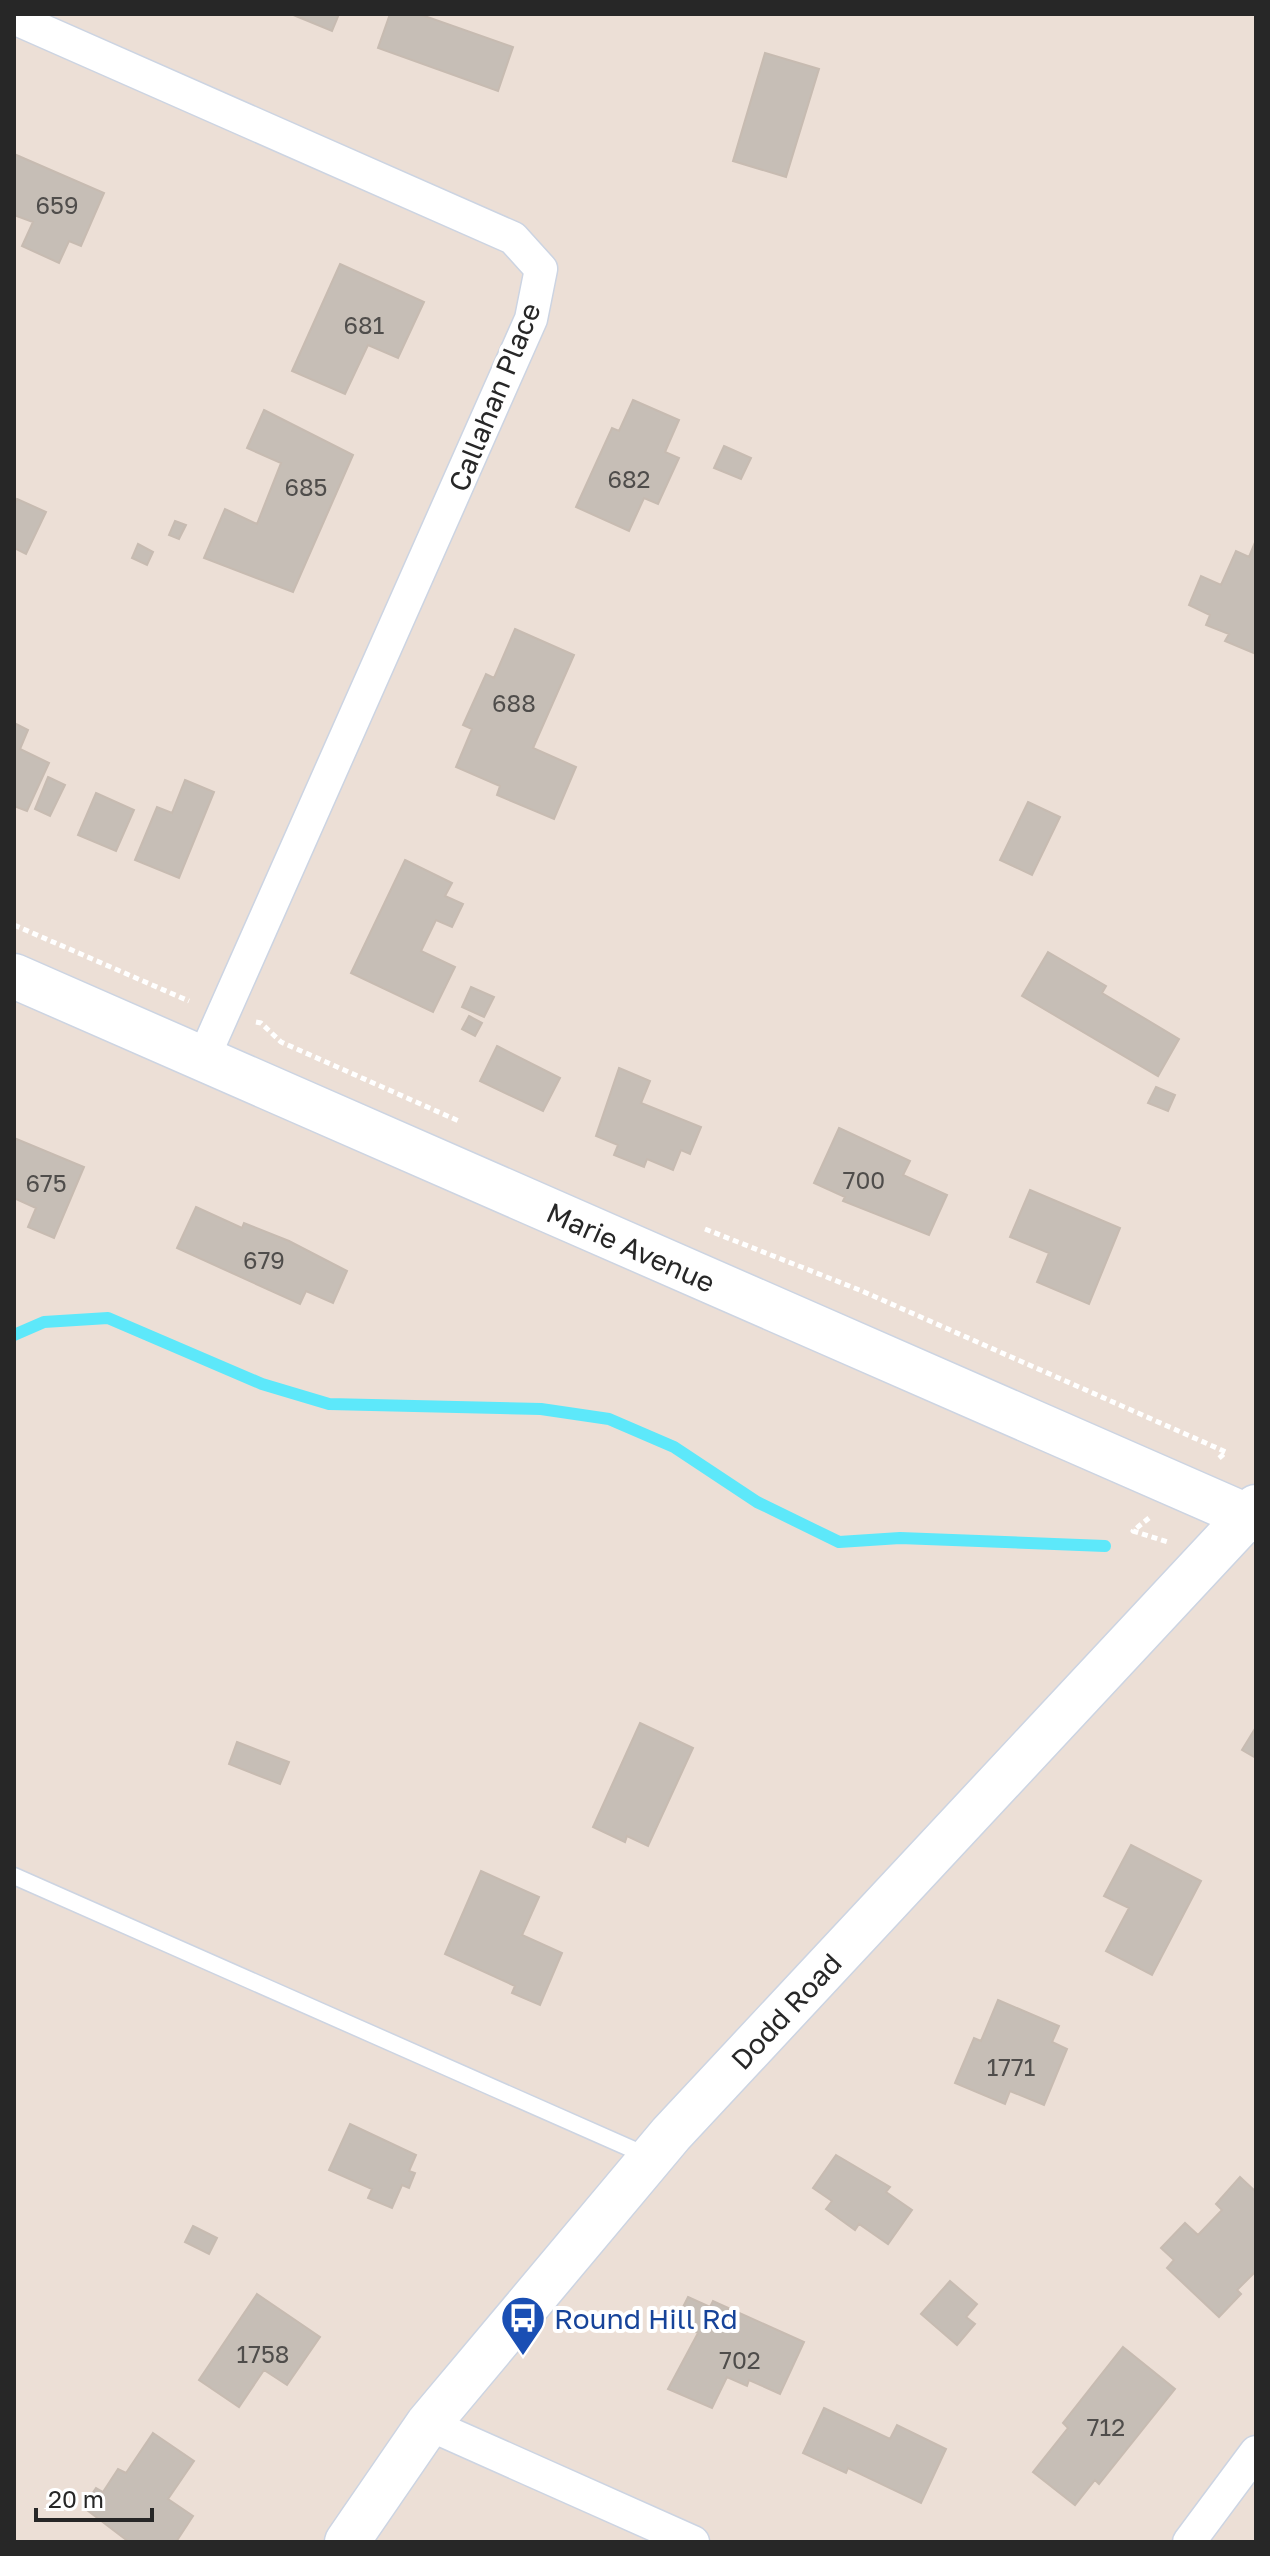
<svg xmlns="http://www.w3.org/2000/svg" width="1270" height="2556" font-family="'Golos Text',sans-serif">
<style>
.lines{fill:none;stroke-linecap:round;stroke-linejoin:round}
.stream{stroke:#5de8fa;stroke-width:12}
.building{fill:#c6beb6;stroke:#c7bbb1;stroke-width:2}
.lane-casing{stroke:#ccd4e2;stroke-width:19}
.street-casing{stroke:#ccd4e2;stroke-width:35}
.secondary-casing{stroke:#ccd4e2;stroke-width:47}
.path{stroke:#fff;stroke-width:5;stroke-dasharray:6 4;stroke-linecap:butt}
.lane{stroke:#fff;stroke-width:16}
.street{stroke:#fff;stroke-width:32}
.secondary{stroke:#fff;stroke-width:44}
.labels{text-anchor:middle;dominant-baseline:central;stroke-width:8;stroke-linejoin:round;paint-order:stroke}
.number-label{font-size:24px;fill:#4f4d4b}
.street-label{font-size:28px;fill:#272727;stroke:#fff}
.transit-label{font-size:28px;fill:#164399;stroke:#fff;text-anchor:start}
</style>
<rect width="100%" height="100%" fill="#ecdfd6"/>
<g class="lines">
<path class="stream" d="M14,1335L44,1322L108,1318L262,1384L329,1404L541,1409L609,1419L674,1447L757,1502L839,1542L900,1538L1105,1546"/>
</g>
<path class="building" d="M291,14H339L332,31Z
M390,14H419L513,47L498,91L378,48Z
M765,53L819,69L786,177L733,161Z
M14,154L104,193L81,246L69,241L59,263L22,246L33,222L14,215Z
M340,264L424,302L398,358L368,345L345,394L292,371Z
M633,400L679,420L665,452L679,458L658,504L644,498L629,531L576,507L612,428L619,431Z
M264,410L353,455L293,592L204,558L225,509L257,524L281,463L247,448Z
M724,446L751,458L741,479L714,468Z
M17,499L46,512L26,554L14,548V506Z
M175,521L186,525L179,539L169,535Z
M1256,540V654L1225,641L1229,634L1206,625L1210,615L1189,605L1201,576L1221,585L1236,551L1249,557Z
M138,544L153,552L147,565L132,558Z
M515,629L574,655L533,748L576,767L554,819L497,795L500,786L456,767L472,729L463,725L486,674L494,678Z
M14,723L28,730L20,749L49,763L27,811L14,806Z
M48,777L65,785L50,816L35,809Z
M185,780L214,792L179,878L135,860L157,807L172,813Z
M96,793L134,810L116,851L78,835Z
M1028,802L1060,817L1032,875L1000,860Z
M405,860L452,883L445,896L463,904L452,927L436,920L421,951L455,967L433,1012L351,973Z
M1048,952L1106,986L1102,993L1179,1039L1158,1076L1022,996Z
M471,987L494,997L484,1017L462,1007Z
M469,1016L482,1023L475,1036L462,1029Z
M497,1046L560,1078L543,1111L480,1081Z
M619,1068L650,1081L641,1103L701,1127L690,1154L681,1150L673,1170L647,1159L644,1167L614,1155L618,1145L596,1136Z
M1156,1087L1175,1095L1168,1111L1148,1103Z
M839,1128L910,1161L903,1175L947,1195L929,1235L843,1201L845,1197L814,1183Z
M14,1138L84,1167L54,1238L28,1227L36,1208L14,1198Z
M1030,1190L1120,1228L1089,1304L1037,1282L1049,1253L1010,1237Z
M196,1207L242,1228L244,1223L289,1241L347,1271L333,1303L306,1291L300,1304L177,1248Z
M640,1723L693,1748L648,1846L627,1836L625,1842L593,1827Z
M1256,1727V1758L1242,1750Z
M237,1742L289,1762L280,1784L229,1764Z
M1131,1845L1201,1881L1152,1975L1106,1951L1129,1908L1104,1896Z
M481,1871L539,1897L522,1935L562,1953L540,2005L512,1993L515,1986L445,1954Z
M998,2000L1059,2026L1052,2042L1067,2049L1044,2105L1010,2091L1005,2104L955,2083L974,2038L981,2041Z
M350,2124L416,2155L409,2171L415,2173L409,2188L402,2185L392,2208L368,2198L372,2189L329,2170Z
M836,2155L890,2187L886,2192L912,2210L888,2244L859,2224L855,2230L826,2209L832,2201L813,2188Z
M1240,2177L1256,2192V2271L1237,2290L1241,2294L1219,2317L1167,2268L1174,2260L1161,2248L1185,2223L1198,2235L1222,2210L1216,2204Z
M193,2226L217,2238L209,2254L185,2242Z
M950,2281L977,2304L966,2317L975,2324L957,2345L921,2314Z
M257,2294L320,2337L287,2385L264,2370L239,2407L199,2380Z
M688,2297L710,2307L713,2301L804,2342L780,2394L749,2380L747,2386L727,2377L712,2408L668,2389L698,2333L675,2323Z
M1123,2347L1175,2389L1099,2484L1095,2480L1075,2505L1033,2472L1068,2428L1063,2423Z
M824,2408L890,2439L897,2425L946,2449L921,2503L848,2468L846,2473L803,2453Z
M153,2433L194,2461L168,2499L193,2516L176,2542H129L83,2507L96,2488L103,2492L118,2469L126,2473Z"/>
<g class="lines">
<g class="lane-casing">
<path id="lane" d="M14,1876L650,2157"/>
</g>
<g class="street-casing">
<path id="street" d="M14,18L513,238L541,269L531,319L203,1059
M428,2424L693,2542
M1189,2542L1256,2452"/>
</g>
<g class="secondary-casing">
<path id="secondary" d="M14,976L1256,1520
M347,2542L428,2424L671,2134L1256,1507"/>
</g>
<path class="path" d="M14,925L189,1001
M256,1022L261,1023L281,1042L461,1122
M705,1229L862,1291L1226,1452L1218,1459
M1149,1518L1133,1531L1168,1542"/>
<use href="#lane" class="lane"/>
<use href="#street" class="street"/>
<use href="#secondary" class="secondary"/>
</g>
<defs>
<g id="bus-pin" transform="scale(2.3)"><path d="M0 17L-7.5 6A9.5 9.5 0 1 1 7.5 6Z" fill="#1a4fb4" stroke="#fff"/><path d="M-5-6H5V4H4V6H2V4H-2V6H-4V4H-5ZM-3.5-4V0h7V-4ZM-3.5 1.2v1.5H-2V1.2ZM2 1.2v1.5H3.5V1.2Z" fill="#fff"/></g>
</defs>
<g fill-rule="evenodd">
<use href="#bus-pin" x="523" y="2318"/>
</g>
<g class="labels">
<g class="number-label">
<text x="57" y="204">659</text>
<text x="364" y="324">681</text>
<text x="629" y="478">682</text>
<text x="306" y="486">685</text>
<text x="514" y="702">688</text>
<text x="864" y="1179">700</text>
<text x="46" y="1182">675</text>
<text x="264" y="1259">679</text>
<text x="1011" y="2066">1771</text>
<text x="263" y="2353">1758</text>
<text x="740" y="2359">702</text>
<text x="1106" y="2426">712</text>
</g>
<g class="street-label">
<text transform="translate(494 397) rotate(-68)">Callahan Place</text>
<text transform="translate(631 1247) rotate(24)">Marie Avenue</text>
<text transform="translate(786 2011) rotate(-47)">Dodd Road</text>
</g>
<g class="transit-label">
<text x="554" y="2318">Round Hill Rd</text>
</g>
</g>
<rect width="1270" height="2556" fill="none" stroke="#272727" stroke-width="32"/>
<path d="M36 2508v12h116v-12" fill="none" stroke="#272727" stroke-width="4"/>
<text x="48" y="2508" font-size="24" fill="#272727" stroke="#ffffff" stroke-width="6" paint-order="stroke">20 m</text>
</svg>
